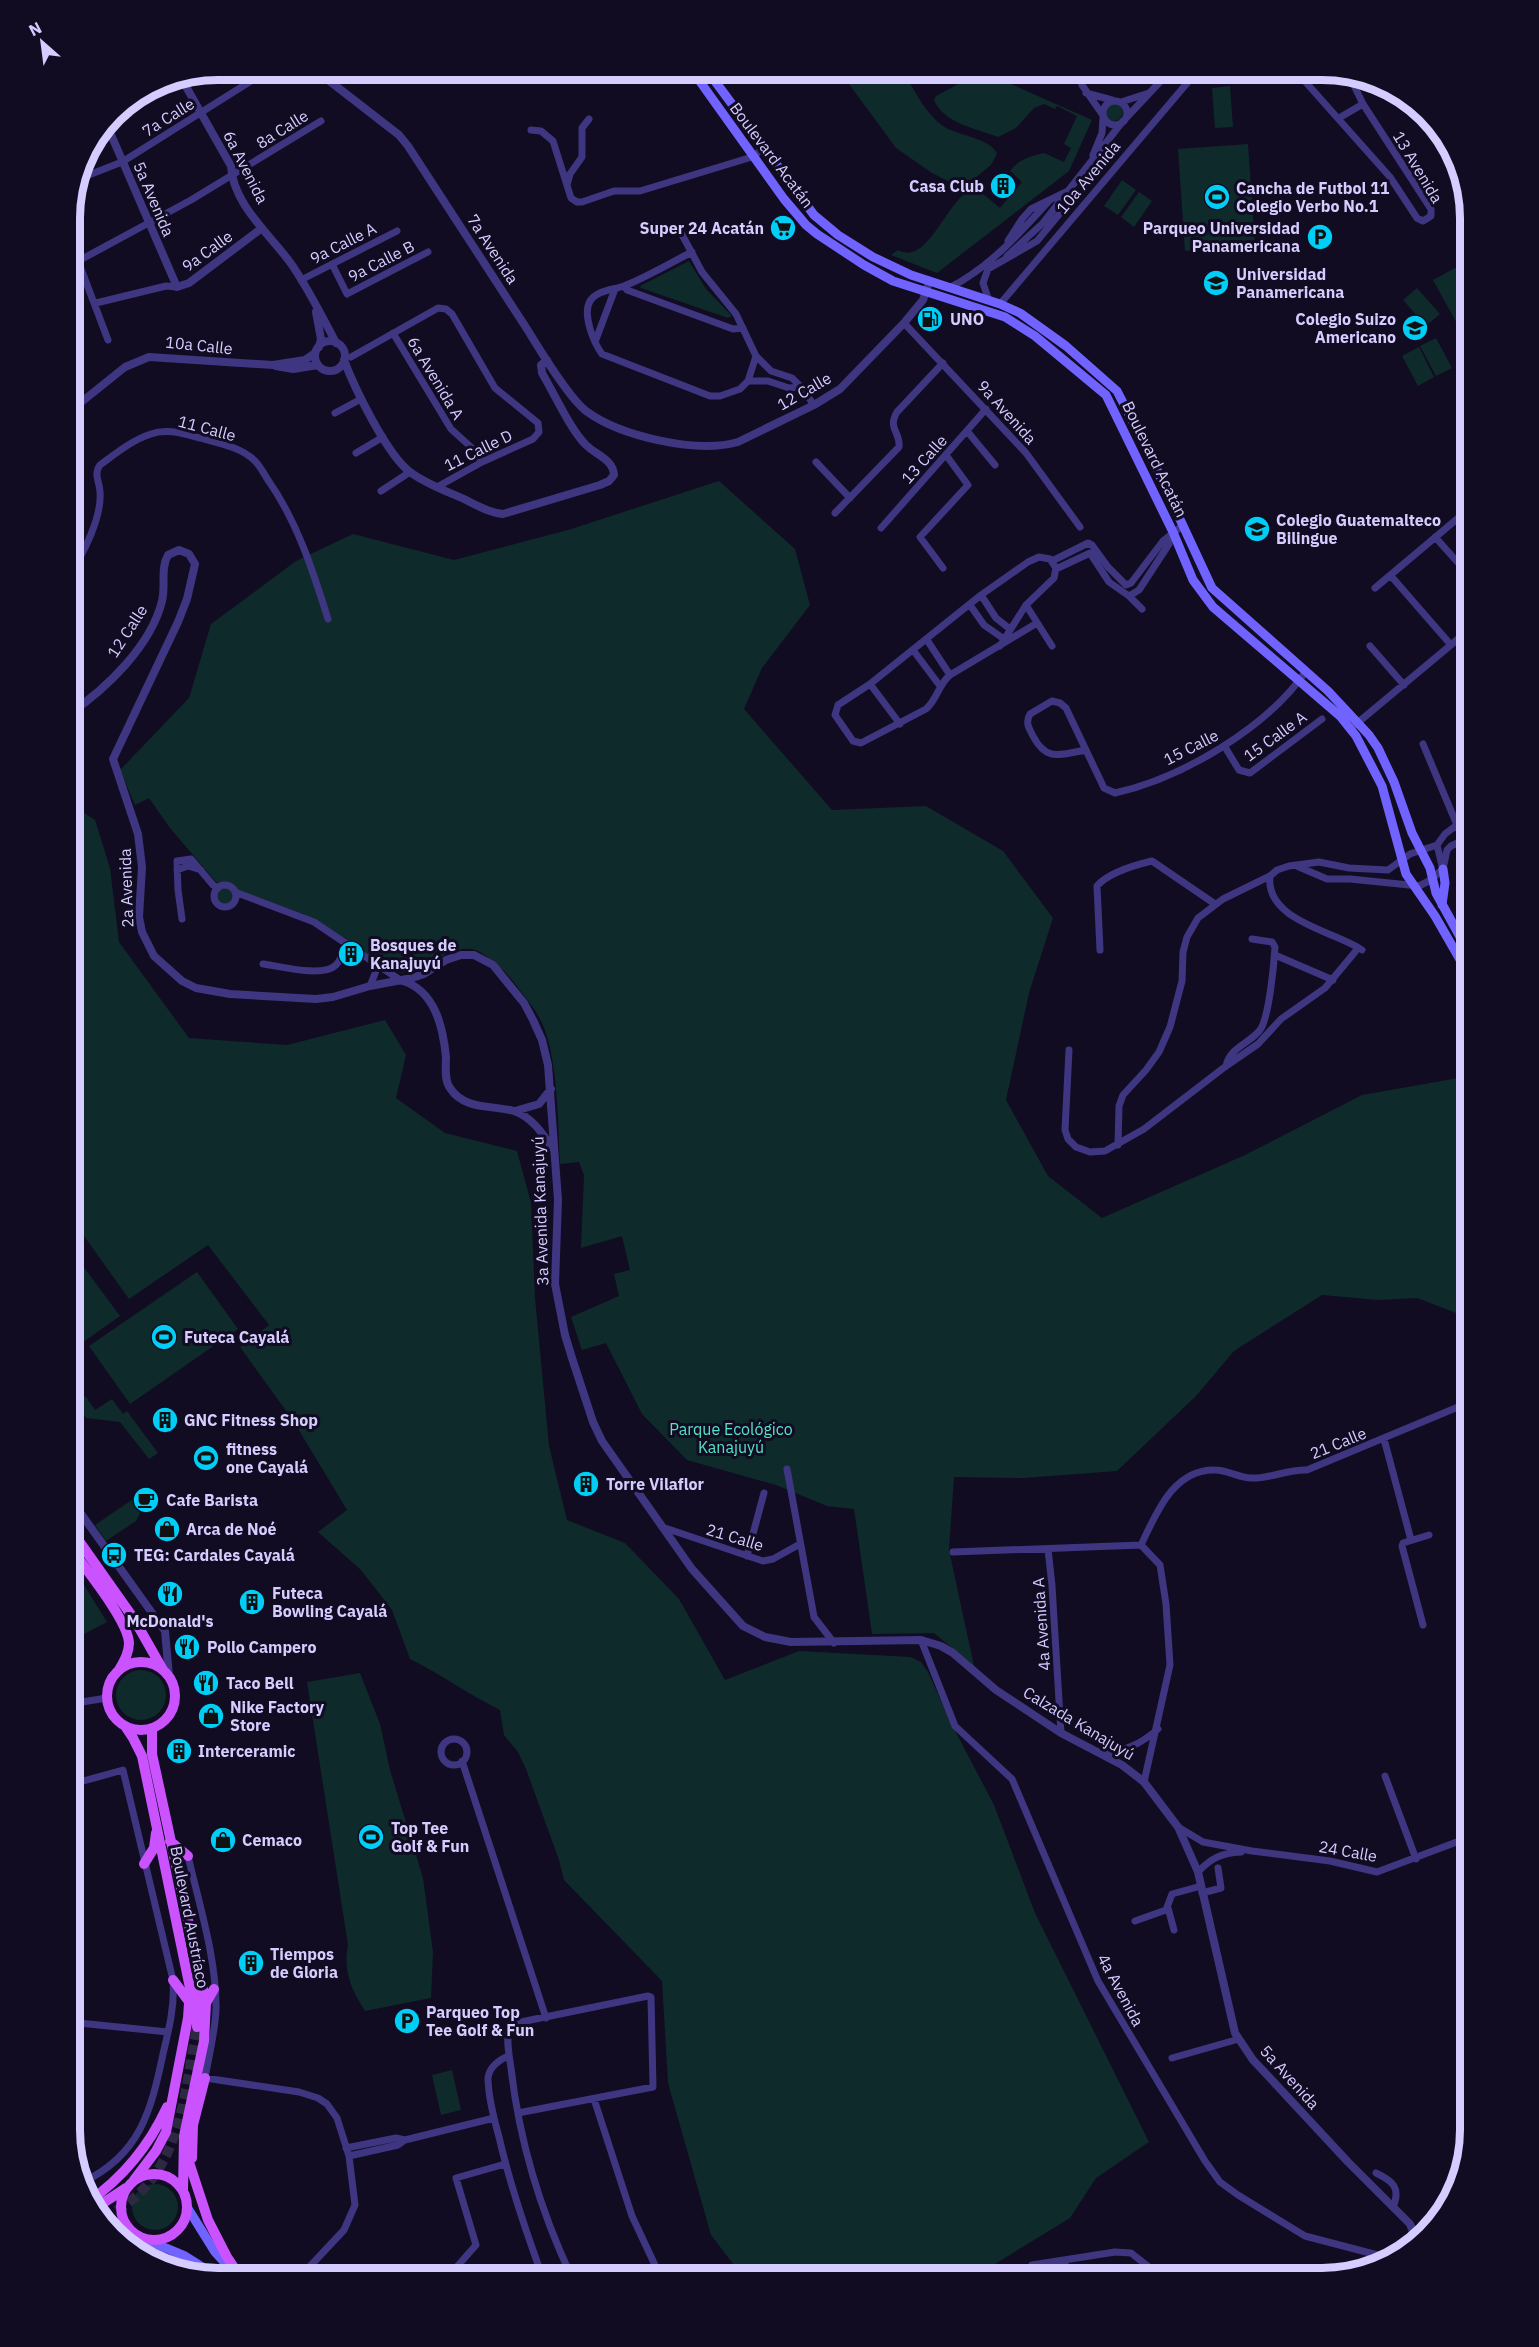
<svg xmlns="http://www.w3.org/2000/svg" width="1539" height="2347" font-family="'IBM Plex Sans',sans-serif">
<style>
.green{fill:#0f2a2b}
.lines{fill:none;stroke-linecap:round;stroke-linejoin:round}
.primary-tunnel{stroke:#2e2942;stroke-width:10;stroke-dasharray:10 5;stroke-linecap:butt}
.minor{stroke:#3e3681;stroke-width:7}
.tertiary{stroke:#3e3681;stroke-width:8}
.secondary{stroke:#7163ff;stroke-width:9}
.primary{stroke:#ca53ff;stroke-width:10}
.labels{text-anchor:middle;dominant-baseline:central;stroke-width:6;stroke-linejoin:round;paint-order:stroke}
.street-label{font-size:16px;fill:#d5ccff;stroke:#110c21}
.poi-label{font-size:16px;font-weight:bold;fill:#d5ccff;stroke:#110c21;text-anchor:start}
.park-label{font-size:16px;fill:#55e2c8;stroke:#110c21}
.rim{fill:none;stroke:#d5ccff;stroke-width:8}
</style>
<rect width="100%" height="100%" fill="#110c21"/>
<path class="green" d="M838,69H902C914,89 926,117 948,129C960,135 993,140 997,154L991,165L975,178L961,182H950L932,173L896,148Z
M982,71L1092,120L1069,171L937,273L891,255L898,250C930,268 948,191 979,186L985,190L982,193L1000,208L1022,182L1010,171C1018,160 1030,156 1044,153L1064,162L1071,148L1064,144L1077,116L1057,106L1055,109L1044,104L1034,108L1016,128L998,137C977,129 943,123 934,100L936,96Z
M1230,86L1233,127L1215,128L1212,88Z
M1105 112a9 9 0 1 1 18 0a9 9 0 1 1-18 0Z
M1248,144L1255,246L1185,251L1178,149Z
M1122,180L1136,190L1118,215L1104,206Z
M1139,192L1152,201L1134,227L1121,217Z
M1470,260V347L1433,280Z
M689,261L706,289L732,316L728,318L641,288L640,286Z
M1417,288L1440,314L1426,326L1403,300Z
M1436,338L1452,368L1436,376L1420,346Z
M1419,347L1434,377L1418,386L1402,356Z
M719,481L795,549L810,605L762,668L744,709L832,810L926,806L1003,851L1053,918L1029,993L1006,1100L1048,1176L1102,1218L1245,1155L1362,1095L1470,1076V1314L1464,1316L1417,1298L1378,1300L1322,1295L1234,1351L1196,1396L1117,1471L1023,1478L954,1477L949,1550L974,1666L934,1633L872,1634L854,1509L827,1506L776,1485L687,1460L642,1414L606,1343L582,1350L571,1317L619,1296L614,1274L630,1270L622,1236L581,1248L584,1175L579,1162L560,1164C558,1125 558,1057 542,1023C537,1012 529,1002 521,992C514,982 507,973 497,965C489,959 480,949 470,949C442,946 425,977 398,972L303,914L216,882L170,828L149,798L135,805L120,770L189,698L211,624L296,561L353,534L454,560L568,530Z
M69,803L95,820L110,868L119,942L189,1038L287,1045L385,1020L406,1055L396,1098L445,1133L517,1151L531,1203L535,1298L549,1446L567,1520L625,1543L679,1599L725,1680L799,1651L911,1657L921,1662L928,1672L950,1721L994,1805L1035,1913L1149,2142L1096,2178L1070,2218L995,2264L1005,2278H744L711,2235L668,2083L662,1981L564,1880L559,1860L526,1769L518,1752L504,1735L500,1710C469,1695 441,1674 410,1659L392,1610L361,1570L318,1532L347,1510L294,1422L240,1347L269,1325L208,1245L129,1299L69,1215V1052L80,1037L69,1018Z
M215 896a9 9 0 1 1 18 0a9 9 0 1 1-18 0Z
M69,1247L120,1316L69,1352Z
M197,1272L238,1329L130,1404L89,1346Z
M81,1395L86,1397L95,1410L112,1399L123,1414L127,1411L158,1453L149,1459L120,1422L86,1418L75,1399Z
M139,1495L147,1507L140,1513L136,1521L106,1541L95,1525Z
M69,1575L79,1577L107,1622L69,1642Z
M116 1695a25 25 0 1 1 50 0a25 25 0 1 1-50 0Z
M360,1673L380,1724L390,1770L423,1878L433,1952L431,1998L365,2011C351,1989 343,1971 348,1945L307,1682Z
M452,2070L461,2110L441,2115L432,2075Z
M132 2207a23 23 0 1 1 46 0a23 23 0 1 1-46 0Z"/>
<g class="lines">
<path class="primary-tunnel" d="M103,2218C181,2181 183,2101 197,2027"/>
<path class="minor" d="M1080,69L1082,85L1102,114
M1294,69L1390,177L1417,218L1423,221L1431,216V209L1363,104L1349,75
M1086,93L1112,100
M1103 113a12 12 0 1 1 24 0a12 12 0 1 1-24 0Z
M1121,102L1149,93
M1127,117L1172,69
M1339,118L1363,104
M531,130L541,131L553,141L571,198L577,202H582L614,191H640L752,157L763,149
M1093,155L1102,133L1103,118
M76,180L122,162L270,69
M567,185L570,174L582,157V128L589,119
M678,227L702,272L736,314L756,356L771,371L792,378L801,387L814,405
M69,237L108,340
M1008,241L1022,219L1031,209L1066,192
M692,252C670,263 647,277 624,286C613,290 597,290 590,301C582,315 594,343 602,354L710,396H720L740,389L748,381L756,356
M1007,256L1043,223L1123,121
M332,264L347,294L428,252
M69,266L191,200L321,121
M301,280L397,231
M624,286L627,290L733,329L743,328
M949,288C989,268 1020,233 1049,201
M989,301L983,283L988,269L1037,241L1066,206L1068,192
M96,303L166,286L177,287
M1000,304L1199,69
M904,323L1026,453L1080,527
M393,333L451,429L472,448L482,462
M595,342L615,289
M351,357L438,308L446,309L452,314L495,388L538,423L539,432L533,439L482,462L437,487
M748,381H768L789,388L801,387
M335,413L361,399
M967,431L995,465
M356,453L383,437
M816,462L850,498
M381,491L410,472
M835,513L899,447C901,432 887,429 897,412L943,363
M881,528L986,409
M1435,537L1470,576
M1052,561L1088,543L1092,545L1108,567L1126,585L1131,583L1163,541L1182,526
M943,568L920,537L968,485L946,455
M1056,569L1090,553L1109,582L1129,596L1142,609
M69,572C84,556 102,515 100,492C100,482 93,475 100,465C115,454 132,440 151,434C167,428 184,434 200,438C218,443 241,447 255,461C260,466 264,474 268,480C297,521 313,571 328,619
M1391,576L1451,645
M1375,588L1470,508
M981,595L996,618L1010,629
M1129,596L1139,590L1169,544V538
M970,605L984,625L1004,639
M1026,605L1052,646
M927,640L950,675
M1000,646L1026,605L1054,578L1056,568L1050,559L1039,557L1028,562L981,595L870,684L838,705L835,715L853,741L861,743L926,709C937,700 938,685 950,675L1037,623
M1370,646L1404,685
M913,650L940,686
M870,684L900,724
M1355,725L1470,629
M1423,744L1470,856
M1225,747L1239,770L1250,773L1322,719
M1086,750C1061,754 1047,763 1033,736C1029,728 1025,723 1030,714L1052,701L1060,703L1066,708L1104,788L1115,793C1182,778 1267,728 1306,671
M1437,845L1442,866
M1299,867L1327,879H1350L1419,886L1429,881L1443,869L1447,850L1451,846L1464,840
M177,870L188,866L201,870
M1270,876C1265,921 1335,931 1362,950
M214 896a11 11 0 1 1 22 0a11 11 0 1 1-22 0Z
M235,892L314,922L400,980
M182,919L178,890L177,861L191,859L213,885L218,888
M1100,950L1097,886C1109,872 1135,865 1152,861L1215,904
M1275,955L1333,980
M263,964C279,966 323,978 336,965C341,960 344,950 347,944
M370,986L376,971L373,962
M1069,1050L1065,1130L1068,1139L1076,1147L1090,1152L1105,1151L1144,1129L1226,1066L1258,1044L1281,1019L1325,988L1355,952
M1226,1066C1230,1047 1249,1044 1260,1030C1269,1018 1274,964 1275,947L1272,942L1252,939
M1118,1145L1119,1106L1123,1095L1146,1070L1159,1052L1170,1027L1182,981L1183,952L1187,937L1198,918L1223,899L1270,876L1277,870L1289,866L1319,862L1349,868L1388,870L1410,854L1437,845L1445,834L1470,815
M1384,1439L1411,1540
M787,1469L814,1617L834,1643
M662,1527L763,1561L773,1559L800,1544
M1141,1545C1156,1514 1173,1469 1215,1470C1228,1470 1239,1478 1251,1478C1270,1479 1288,1469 1307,1470L1470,1402
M1048,1549L1052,1586L1061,1733
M953,1552L1141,1545L1160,1565L1166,1604L1170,1665L1144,1782
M747,1556L764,1493
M1423,1625L1402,1546L1403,1543L1429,1535
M921,1640L955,1726L1012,1779L1098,1981L1205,2161L1220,2182L1238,2195L1305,2236L1393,2259
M69,1704L107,1698
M441 1752a13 13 0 1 1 26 0a13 13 0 1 1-26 0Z
M1102,1754C1125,1751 1141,1744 1158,1729
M462,1761L546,2018
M1385,1776L1416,1859
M69,1785L123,1770L173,1980C175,2005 169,2029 163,2054C151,2111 140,2155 83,2182
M1178,1827L1203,1842L1252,1851L1330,1861L1377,1872L1470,1837
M1465,1839L1470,1817
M188,1856C199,1904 217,1960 216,2010C215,2032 209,2055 205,2078L299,2092L318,2098L327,2104L337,2118L349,2156L355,2205L344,2230L299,2278
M1198,1872C1211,1858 1222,1853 1241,1852
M1202,1893L1221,1888L1218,1868
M1168,1908L1174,1930
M1135,1921L1166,1910L1172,1894L1201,1886
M69,2022L168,2032
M509,2056C500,2059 489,2067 488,2078C488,2097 494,2119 499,2137C510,2185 526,2232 543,2278
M1172,2058L1239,2039
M594,2099L632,2216L661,2278
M518,2113L653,2087L651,1997L648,1996L511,2024L509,2027C506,2040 509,2055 511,2068C519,2140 541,2212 572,2278
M346,2148L396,2138L405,2140
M349,2156L398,2145L405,2140L494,2118
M1376,2173C1393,2181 1401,2188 1393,2207
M1032,2265L1115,2252L1131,2253L1163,2278
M447,2278L476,2245L456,2178L505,2164
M1065,2278V2260
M1319,2278L1346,2266L1371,2265"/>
<path class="tertiary" d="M314,69L399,135L408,146C448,207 488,268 527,329C540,350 568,397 586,411C620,436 696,454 738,442L814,405L840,389L904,323L923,300L929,282
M180,76L231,166C233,205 271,235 292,265C309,290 322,316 336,343
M106,123L177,287L189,283L262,228
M316,312L321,339L319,347
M315 356a15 15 0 1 1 30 0a15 15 0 1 1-30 0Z
M344,360C354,387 387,455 410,472C426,484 446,491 464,499C476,505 490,513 503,514L600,485L609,481L614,475C613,459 596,455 586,445C570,429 554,393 542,373L541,365L547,360
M276,366L293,369L318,365
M69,412L125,367L149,357L273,365L305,360L315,353
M69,714C106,689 151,646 162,601C166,586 160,569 168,555L179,550L189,554L195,564L187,599L178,622L113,759L138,834L142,867L139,917L142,932L154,956L182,981L196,988L230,994L316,999L333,997L370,986L412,978L424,974L446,960L461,955H474L493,965L524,1003L533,1020L542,1040L548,1065L558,1200L555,1284L565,1335L572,1358L593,1422L602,1441L692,1569L743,1626L765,1637L791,1642L921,1640L941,1646L953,1653L996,1690L1061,1733L1122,1765L1144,1782L1178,1827L1198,1872L1235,2033L1253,2060L1270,2078L1348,2162L1410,2224L1414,2234L1408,2245
M403,981C435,991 443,1027 446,1057C446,1066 444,1080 450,1088C464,1110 492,1105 514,1111C532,1117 543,1134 553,1149
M515,1111L539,1104L551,1089
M69,1497L165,1631L169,1676
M69,1569L85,1568"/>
<path class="secondary" d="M691,69L784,199L806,225L817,234L864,265L893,281L1005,317L1035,336L1106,395L1173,532L1193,580L1213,607L1340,716L1356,736L1382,786L1406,874L1435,916L1470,977
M706,69L814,215L838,235L873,257L911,275L1000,304L1020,313L1066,346L1117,391L1151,457L1212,588L1328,691L1369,735L1378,748L1394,782L1412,833L1430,868L1436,893L1470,955
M1442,905L1445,883L1443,869
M187,2207L215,2252L233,2272
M149,2241L185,2256L220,2278"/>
<path class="primary" d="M69,1527L134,1619L163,1670
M69,1546C84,1567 128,1620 129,1643C129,1653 124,1661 119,1670
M107 1696a34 34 0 1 1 68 0a34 34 0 1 1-68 0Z
M125,1726L133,1738L142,1756L190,1988L188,2018L166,2132L156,2151L134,2180
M152,1728V1754L206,2003L204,2041L184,2136L183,2191
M170,1841L188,1856
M144,1864L154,1848L156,1833
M173,1980L190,2003
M206,2003L214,1989
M197,2027L198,1989
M185,2150L208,2220L227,2257L241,2278
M192,2158L193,2125L205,2078
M121 2207a33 33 0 1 1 66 0a33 33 0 1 1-66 0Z
M88,2202C124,2177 149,2146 167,2107
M94,2209L126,2188
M122,2237L141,2238
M134,2249L181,2265L204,2276"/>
</g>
<defs>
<g id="building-disc" transform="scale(1.35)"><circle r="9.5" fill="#00cef7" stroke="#110c21"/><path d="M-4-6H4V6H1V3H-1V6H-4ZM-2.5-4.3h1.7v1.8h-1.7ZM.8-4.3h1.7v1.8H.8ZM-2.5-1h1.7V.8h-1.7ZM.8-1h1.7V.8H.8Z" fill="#111"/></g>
<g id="stadium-disc" transform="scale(1.35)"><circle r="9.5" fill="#00cef7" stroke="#110c21"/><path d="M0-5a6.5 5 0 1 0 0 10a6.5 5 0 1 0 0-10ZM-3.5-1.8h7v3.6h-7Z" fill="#111"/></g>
<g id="supermarket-disc" transform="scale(1.35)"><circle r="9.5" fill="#00cef7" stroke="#110c21"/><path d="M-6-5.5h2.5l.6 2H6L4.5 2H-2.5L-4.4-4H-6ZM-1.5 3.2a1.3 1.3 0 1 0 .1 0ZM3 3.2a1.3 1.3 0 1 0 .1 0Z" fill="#111"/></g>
<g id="parking-disc" transform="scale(1.35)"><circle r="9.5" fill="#00cef7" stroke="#110c21"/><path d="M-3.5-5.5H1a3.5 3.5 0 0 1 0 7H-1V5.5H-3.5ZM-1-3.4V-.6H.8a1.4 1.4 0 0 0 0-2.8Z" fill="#111"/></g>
<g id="university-disc" transform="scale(1.35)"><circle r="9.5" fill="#00cef7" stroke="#110c21"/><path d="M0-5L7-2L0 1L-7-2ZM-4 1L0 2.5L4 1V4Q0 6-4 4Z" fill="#111"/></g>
<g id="fuel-disc" transform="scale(1.35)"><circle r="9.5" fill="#00cef7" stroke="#110c21"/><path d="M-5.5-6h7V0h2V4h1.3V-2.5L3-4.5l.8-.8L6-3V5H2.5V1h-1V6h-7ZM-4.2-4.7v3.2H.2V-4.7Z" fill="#111"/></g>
<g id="school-disc" transform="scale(1.35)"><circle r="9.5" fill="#00cef7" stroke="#110c21"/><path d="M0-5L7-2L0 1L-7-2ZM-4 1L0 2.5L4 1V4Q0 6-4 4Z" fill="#111"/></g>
<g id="cafe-disc" transform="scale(1.35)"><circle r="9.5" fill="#00cef7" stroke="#110c21"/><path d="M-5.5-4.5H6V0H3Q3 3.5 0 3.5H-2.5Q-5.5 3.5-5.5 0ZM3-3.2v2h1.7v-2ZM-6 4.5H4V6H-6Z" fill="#111"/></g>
<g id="shop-disc" transform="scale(1.35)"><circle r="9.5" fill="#00cef7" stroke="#110c21"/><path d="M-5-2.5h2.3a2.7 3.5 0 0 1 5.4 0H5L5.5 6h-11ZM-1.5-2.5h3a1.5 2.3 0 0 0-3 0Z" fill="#111"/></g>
<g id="bus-disc" transform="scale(1.35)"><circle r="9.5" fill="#00cef7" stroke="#110c21"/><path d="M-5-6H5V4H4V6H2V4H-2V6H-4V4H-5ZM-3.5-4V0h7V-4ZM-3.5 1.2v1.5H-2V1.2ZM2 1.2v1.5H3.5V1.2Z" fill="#111"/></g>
<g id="restaurant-disc" transform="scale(1.35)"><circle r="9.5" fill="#00cef7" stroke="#110c21"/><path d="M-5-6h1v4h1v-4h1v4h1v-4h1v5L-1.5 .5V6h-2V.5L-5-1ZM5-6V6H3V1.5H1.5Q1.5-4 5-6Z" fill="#111"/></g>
</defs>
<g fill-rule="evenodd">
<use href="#building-disc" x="1003" y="186"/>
<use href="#stadium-disc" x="1217" y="197"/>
<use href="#supermarket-disc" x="783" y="228"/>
<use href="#parking-disc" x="1320" y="237"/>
<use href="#university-disc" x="1216" y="283"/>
<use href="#fuel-disc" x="930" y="319"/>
<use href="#school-disc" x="1415" y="328"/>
<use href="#school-disc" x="1257" y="529"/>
<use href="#building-disc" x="351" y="954"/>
<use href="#stadium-disc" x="164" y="1337"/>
<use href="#building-disc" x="165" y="1420"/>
<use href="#stadium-disc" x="206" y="1458"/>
<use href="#building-disc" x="586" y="1484"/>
<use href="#cafe-disc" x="146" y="1500"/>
<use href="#shop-disc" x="167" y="1529"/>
<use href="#bus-disc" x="114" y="1555"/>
<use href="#restaurant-disc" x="170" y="1594"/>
<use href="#building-disc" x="252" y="1602"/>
<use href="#restaurant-disc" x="187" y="1647"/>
<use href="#restaurant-disc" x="206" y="1683"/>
<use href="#shop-disc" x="211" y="1716"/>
<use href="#building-disc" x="179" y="1751"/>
<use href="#stadium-disc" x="371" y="1837"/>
<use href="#shop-disc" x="223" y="1840"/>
<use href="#building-disc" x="251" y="1963"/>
<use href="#parking-disc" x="407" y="2021"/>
</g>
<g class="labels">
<g class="street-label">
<text transform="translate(168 117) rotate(-32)">7a Calle</text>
<text transform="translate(282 129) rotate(-32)">8a Calle</text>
<text transform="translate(772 155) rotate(53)">Boulevard Acatán</text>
<text transform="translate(246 167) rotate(63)">6a Avenida</text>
<text transform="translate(1418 167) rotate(59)">13 Avenida</text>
<text transform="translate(1088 177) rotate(-50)">10a Avenida</text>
<text transform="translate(154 199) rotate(67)">5a Avenida</text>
<text transform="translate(343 243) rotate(-27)">9a Calle A</text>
<text transform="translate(493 249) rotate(57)">7a Avenida</text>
<text transform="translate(207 251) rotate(-36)">9a Calle</text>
<text transform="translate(381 261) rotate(-27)">9a Calle B</text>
<text transform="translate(199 345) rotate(6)">10a Calle</text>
<text transform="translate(436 378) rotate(59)">6a Avenida A</text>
<text transform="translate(804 391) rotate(-30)">12 Calle</text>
<text transform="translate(1007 412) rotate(48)">9a Avenida</text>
<text transform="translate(207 428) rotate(15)">11 Calle</text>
<text transform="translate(478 450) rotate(-26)">11 Calle D</text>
<text transform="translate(924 459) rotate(-48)">13 Calle</text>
<text transform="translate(1155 459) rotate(64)">Boulevard Acatán</text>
<text transform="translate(127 631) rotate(-57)">12 Calle</text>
<text transform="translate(1275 736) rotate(-36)">15 Calle A</text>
<text transform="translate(1191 747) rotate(-27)">15 Calle</text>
<text transform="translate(126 888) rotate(-92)">2a Avenida</text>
<text transform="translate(540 1211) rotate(-92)">3a Avenida Kanajuyú</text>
<text transform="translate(1338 1443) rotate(-22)">21 Calle</text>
<text transform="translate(735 1537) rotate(17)">21 Calle</text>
<text transform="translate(1041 1624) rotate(-94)">4a Avenida A</text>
<text transform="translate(1079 1723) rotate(31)">Calzada Kanajuyú</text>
<text transform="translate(1348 1851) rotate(10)">24 Calle</text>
<text transform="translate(190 1917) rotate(79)">Boulevard Austríaco</text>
<text transform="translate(1121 1990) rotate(62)">4a Avenida</text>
<text transform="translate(1290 2077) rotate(48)">5a Avenida</text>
</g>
<g class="poi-label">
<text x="984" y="186" text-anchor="end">Casa Club</text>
<text x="1236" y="188">Cancha de Futbol 11<tspan x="1236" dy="18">Colegio Verbo No.1</tspan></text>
<text x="764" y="228" text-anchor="end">Super 24 Acatán</text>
<text x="1300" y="228" text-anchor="end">Parqueo Universidad<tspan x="1300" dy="18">Panamericana</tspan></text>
<text x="1236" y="274">Universidad<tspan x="1236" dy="18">Panamericana</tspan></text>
<text x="950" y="319">UNO</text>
<text x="1396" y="319" text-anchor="end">Colegio Suizo<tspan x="1396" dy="18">Americano</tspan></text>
<text x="1276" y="520">Colegio Guatemalteco<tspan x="1276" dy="18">Bilingue</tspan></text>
<text x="370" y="945">Bosques de<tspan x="370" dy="18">Kanajuyú</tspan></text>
<text x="184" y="1337">Futeca Cayalá</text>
<text x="184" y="1420">GNC Fitness Shop</text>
<text x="226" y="1449">fitness<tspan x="226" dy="18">one Cayalá</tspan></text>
<text x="606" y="1484">Torre Vilaflor</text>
<text x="166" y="1500">Cafe Barista</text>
<text x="186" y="1529">Arca de Noé</text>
<text x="134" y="1555">TEG: Cardales Cayalá</text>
<text x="272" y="1593">Futeca<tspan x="272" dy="18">Bowling Cayalá</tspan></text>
<text x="170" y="1621" text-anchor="middle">McDonald's</text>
<text x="207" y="1647">Pollo Campero</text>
<text x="226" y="1683">Taco Bell</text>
<text x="230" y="1707">Nike Factory<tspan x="230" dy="18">Store</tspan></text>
<text x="198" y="1751">Interceramic</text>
<text x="391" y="1828">Top Tee<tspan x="391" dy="18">Golf &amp; Fun</tspan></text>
<text x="242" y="1840">Cemaco</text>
<text x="270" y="1954">Tiempos<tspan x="270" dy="18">de Gloria</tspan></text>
<text x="426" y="2012">Parqueo Top<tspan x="426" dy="18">Tee Golf &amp; Fun</tspan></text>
</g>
<g class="park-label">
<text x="731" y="1429">Parque Ecológico<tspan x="731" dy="18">Kanajuyú</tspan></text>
</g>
</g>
<path d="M0 0H1539V2347H0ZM218 80H1322A138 138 0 0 1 1460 218V2130A138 138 0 0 1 1322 2268H218A138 138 0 0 1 80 2130V218A138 138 0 0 1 218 80Z" fill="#110c21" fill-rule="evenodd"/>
<path class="rim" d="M218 80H1322A138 138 0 0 1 1460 218V2130A138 138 0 0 1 1322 2268H218A138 138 0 0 1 80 2130V218A138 138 0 0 1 218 80Z"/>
<g transform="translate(42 42) rotate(332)" stroke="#110c21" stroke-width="4.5" paint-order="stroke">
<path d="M0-4.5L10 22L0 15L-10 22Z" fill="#d5ccff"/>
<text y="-9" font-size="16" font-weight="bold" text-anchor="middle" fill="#d5ccff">N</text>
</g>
</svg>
